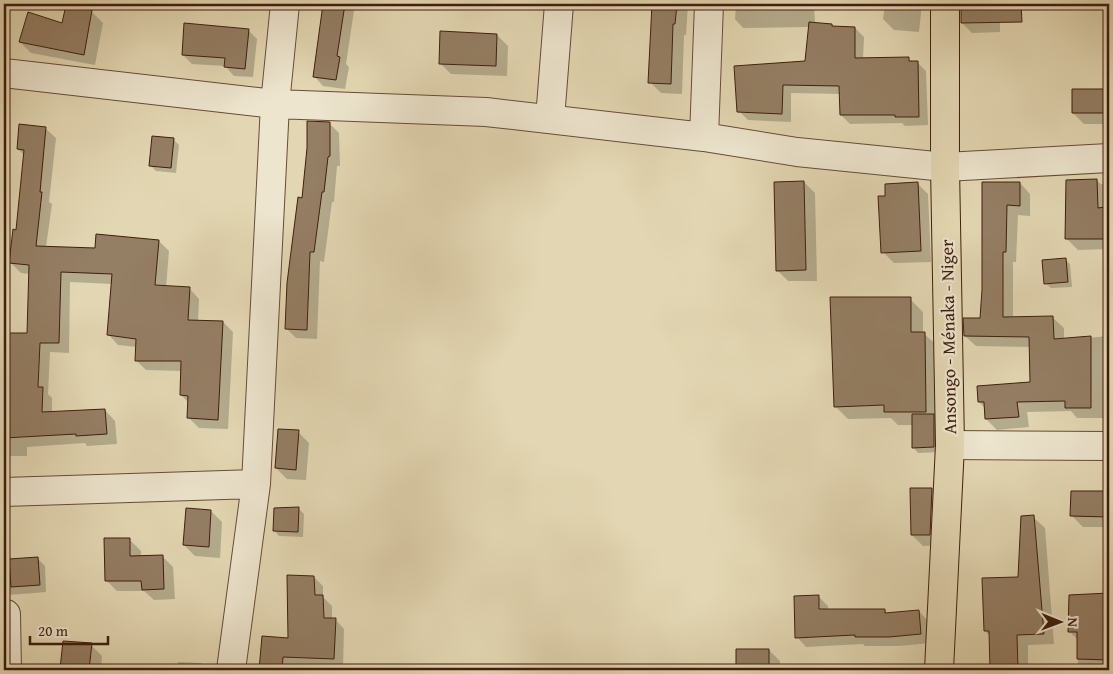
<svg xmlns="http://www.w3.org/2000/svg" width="1113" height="674" font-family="'Gentium Book Plus',serif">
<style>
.shadow{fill:#0003}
.building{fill:#947e64;stroke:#3e1e0e}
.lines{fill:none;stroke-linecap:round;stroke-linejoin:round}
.minor-casing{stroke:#674c37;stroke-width:30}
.major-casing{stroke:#3e1e0e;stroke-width:30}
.minor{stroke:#ede5ce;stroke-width:28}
.major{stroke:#e3d7b3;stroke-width:28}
.labels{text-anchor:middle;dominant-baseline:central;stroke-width:4.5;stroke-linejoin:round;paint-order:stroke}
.street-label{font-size:18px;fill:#3e1e0e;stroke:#ede5ce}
</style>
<rect width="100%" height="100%" fill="#e3d7b3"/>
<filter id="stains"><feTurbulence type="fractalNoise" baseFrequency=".004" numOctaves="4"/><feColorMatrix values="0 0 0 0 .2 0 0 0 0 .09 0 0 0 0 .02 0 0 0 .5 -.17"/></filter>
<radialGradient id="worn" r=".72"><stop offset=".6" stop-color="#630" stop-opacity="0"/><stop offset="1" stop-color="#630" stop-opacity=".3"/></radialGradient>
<path class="shadow" d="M325,4H355L346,64L349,67L345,89L323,86L314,76Z
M654,4H688L686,35H684L682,94L661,93L650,82Z
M736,4H814L815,23L832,25L834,27L855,28L864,37L863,59H908L912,62H917L926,71L928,125L905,126L902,123L850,124L841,115V94L791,93V122L748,120L739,111L806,63L810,27L743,28L735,19Z
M885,4H922L919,32L894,30L883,19Z
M962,4H1000V32L972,33L962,23Z
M1003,4H1034V6Z
M1105,4H1109V22L1105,18Z
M67,7L92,12L103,23L95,65L31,53L20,42L63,24Z
M248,30L257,39L253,77L234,76L225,66L192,64L183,55Z
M497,35L508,46L507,76L451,74L440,63Z
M1073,90H1109V124H1084L1073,113Z
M329,123L339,133L340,166H337L334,202H332L324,262L320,261L317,339L296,338L286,328Z
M45,128L56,138L49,202L52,204L46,247L96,249L159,241L169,251L166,287L189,288L199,299L198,322H223L233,332L228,429L199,428L189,418V403L181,395L182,371L146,370L136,360L137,347L118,345L108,334L112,284L70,282L69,353L50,352L48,394L52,398V413L105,410L115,421L117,444L87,446L85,443L27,447V456H4V334H28L30,274L21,273L11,263L17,231L25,156L18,149Z
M173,139L179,145L176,173L156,171L150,165Z
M1096,180L1101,184H1109V249L1078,250L1067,239Z
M804,182L815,193L817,281H788L777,270Z
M917,183L928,194L931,262L894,263L883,252L887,197Z
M1020,183L1030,194V216L1018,215L1016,262H1013V318H1053L1064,328V340L1109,336V418H1077L1071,411L1027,412L1029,427L997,430L986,419V409L979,402L1031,383V347L976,346L965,336L981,319L983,290V184Z
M1065,259L1070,264L1072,287L1051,288L1045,283Z
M910,299L923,312V333L938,346L939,452L918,453L913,447V425H898L891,418L848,419L835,406Z
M298,432L309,443L306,480L287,479L276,468Z
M932,489L943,500L941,545L923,546L912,535Z
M1072,492L1109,493V527H1083L1072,516Z
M299,509L304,514L303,537L279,536L274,530Z
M187,510L211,511L222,522L220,558L195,556L184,545Z
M1033,517L1045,528L1054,644L1028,645V670H991L990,636L985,631L1019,578Z
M1109,529V670H1078V640L1070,632L1108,594Z
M130,540L141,551V557L162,556L173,567L175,599L154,600L144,591H117L106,580Z
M37,558L45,566L46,592L9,595V599H4V561Z
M314,577L323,586V597L332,606V619H335L344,629L343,668L294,666V670H260L264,637L290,640Z
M818,596L828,606V611L884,610L888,614L919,611L928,621L930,643L899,646H865L863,644L806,647L797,637Z
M91,645L102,656L101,670H63L62,669Z
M769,650L780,661V670H738L737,651Z
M178,662L201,663L208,670H178Z"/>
<path class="building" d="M323,4H345L337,56L340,57L336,80L313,77Z
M652,4H677L675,24H673L671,84L648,83Z
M961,4H1021L1022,22L961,23Z
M66,5L92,10L84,55L19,42L28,12L62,23Z
M809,22L832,24V26L855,27V58L909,57V61H918L919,117H895V115H840L839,86L783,85L782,114L737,112L734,66L805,61Z
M184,23L249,29L245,69L224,67L225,58L182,55Z
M440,31L497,34L496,66L439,64Z
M1072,89H1109V113H1072Z
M307,121L330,122V156L328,157L324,192H322L314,252H310L307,330L285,329L287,283L298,197L302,198L307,148Z
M19,124L46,127L40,192H42L36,246L95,248L96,234L159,240L155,285L190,287L188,320L223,321L218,420L187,418L188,396L180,395L181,361H135L136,339L107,335L112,274L61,272L59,343H40L38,387H43L42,412L105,409L107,434L76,436V434L4,438V333H27L29,265L9,263L13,229L16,230L24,150L17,149Z
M152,136L174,138L171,168L149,166Z
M1097,179L1098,208L1105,207L1107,239H1065L1066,180Z
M804,181L806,270L776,271L774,182Z
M918,182L921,251L881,253L878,196H885V184Z
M982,182H1020V206L1007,205L1006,252H1003V317L1053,316L1054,339L1091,336V408H1065V401L1017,402L1019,417L985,419L984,402H978L977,386L1030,382L1029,337L964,336L963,318H980L982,290Z
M1066,258L1068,282L1044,284L1042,260Z
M830,297H911V332H925L926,412H884V405L834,407Z
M912,414H934V447L912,448Z
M278,429L299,430L296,470L275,468Z
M910,488H932L930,535H911Z
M1071,491H1109V517L1070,516Z
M299,507L298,532L273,531L274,508Z
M186,508L211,510L209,547L183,545Z
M1034,515L1044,634L1017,635L1018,670H990L989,631H984L982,578L1018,577L1021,516Z
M104,538H130V556L163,555L164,589L142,590L141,581H105Z
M38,557L40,585L11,587L9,559Z
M287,575L314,576L315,595H323L324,618H336L334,659L283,657L282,670H259L262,636L288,638Z
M1109,593V660L1077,659V632H1068L1069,595Z
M819,595V609H885V613L919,610L921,634L889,637H855V635L795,638L794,596Z
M63,641L92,643L89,670L60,669Z
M736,649H769V670H736Z"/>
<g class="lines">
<g class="minor-casing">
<path id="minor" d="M4,73L275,104L486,112L704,137L797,152L945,167L1109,158
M550,119L559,4
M704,137L709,4
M950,445L1109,446
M4,492L256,484
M6,614L7,670
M231,670L256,484L275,104L285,4"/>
</g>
<g class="major-casing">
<path id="major" d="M939,670L950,445L945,167V4"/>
</g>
<use href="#minor" class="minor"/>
<use href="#major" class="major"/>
</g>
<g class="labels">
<g class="street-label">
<text transform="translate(948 337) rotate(-91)">Ansongo - Ménaka - Niger</text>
</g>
</g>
<rect width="1113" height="674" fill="none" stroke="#e3d7b3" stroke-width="20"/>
<rect x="5" y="5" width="1103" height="664" fill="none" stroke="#3e1e0e" stroke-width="2.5"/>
<rect x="10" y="10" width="1093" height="654" fill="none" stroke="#3e1e0e"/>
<g transform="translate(1060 622) rotate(91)" stroke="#ede5ce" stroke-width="4" paint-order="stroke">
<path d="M0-4L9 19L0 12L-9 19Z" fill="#3e1e0e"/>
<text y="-8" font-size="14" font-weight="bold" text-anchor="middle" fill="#3e1e0e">N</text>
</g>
<path d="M30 636v8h78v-8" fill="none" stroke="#3e1e0e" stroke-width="2.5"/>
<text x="38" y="636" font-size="15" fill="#3e1e0e" stroke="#ede5ce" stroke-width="4" paint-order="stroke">20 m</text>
<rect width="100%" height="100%" filter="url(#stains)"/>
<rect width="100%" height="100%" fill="url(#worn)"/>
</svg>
